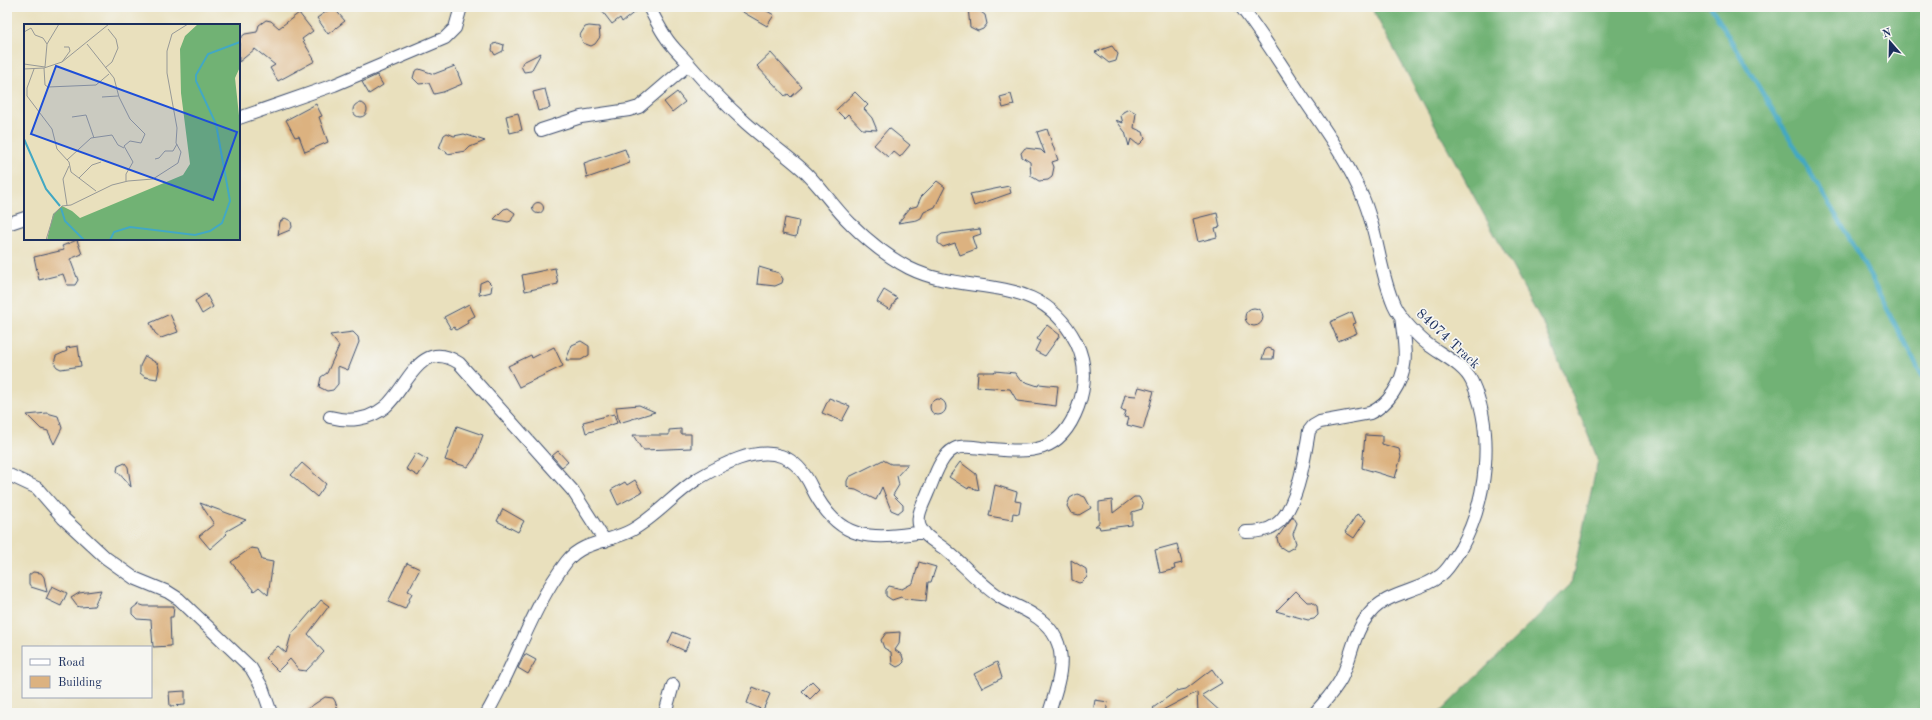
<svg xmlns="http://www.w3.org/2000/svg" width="1932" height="720" font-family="'Old Standard TT',serif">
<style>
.forest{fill:#71b274;stroke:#467069}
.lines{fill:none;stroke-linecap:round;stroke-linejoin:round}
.stream{stroke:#43a8c3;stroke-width:4.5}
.building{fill:#dcb280}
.street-casing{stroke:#3a4a6c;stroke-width:14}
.street{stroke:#fff;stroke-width:12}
.labels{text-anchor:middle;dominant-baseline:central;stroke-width:3.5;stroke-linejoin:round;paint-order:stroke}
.street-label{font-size:14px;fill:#1b2f5e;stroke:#f6f6f2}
.inset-river{fill:none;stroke:#43a8c3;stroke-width:2}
.inset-road{fill:none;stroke:#979997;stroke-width:1}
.view{fill:#1d4ed8;fill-opacity:0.15;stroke:#1d4ed8;stroke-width:2}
.inset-edge{fill:none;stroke:#1b2f5e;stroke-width:2}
</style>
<rect width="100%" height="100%" fill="#f6f6f2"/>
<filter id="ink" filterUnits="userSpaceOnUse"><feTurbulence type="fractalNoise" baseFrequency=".025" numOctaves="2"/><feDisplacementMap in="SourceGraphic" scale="8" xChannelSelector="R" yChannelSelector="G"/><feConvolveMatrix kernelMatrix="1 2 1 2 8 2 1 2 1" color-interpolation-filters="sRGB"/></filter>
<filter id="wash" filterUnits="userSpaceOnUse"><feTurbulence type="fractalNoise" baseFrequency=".012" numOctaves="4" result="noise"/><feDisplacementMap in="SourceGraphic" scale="16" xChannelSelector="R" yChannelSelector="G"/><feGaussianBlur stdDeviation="0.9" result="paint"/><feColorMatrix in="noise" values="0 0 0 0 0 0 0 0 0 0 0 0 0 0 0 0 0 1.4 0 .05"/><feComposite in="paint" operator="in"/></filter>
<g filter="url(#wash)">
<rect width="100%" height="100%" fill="#e9e0bd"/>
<path class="forest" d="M1371,7H1925V713H1439L1571,584L1598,460L1545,327Z"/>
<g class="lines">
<path class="stream" d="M1711,7L1856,249L1925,382"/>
</g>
<g id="blocks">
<path class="building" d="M333,7L345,21L328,34L317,18Z
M599,7H641L622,22L620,18L612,24Z
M734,7H760L774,15L767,26Z
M968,7H974L985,15L987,24L983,29L978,31L970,27Z
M299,13L313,31L302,39L315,61L278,81L270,68L275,65L255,49L239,62V39L245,34L257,32L259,25L266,20L271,21L279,28Z
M589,26L599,27L600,37L595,44L591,46L583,43L580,35L585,27Z
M498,43L504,45L503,51L495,55L492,50L493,44Z
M1112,46L1118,54L1116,61L1109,63L1095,52Z
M541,53L531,71L524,72L521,66L523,62Z
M771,53L802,87L791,97L788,94L785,96L757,66Z
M455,66L462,84L443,92L434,94L429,83L419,84L413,78L415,71L419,69L434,74Z
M377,75L383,85L369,94L362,82Z
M545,89L550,108L538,111L533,92Z
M677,92L685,102L672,112L664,102Z
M855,92L868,105L864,109L872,118L877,130L862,129L848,114L844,118L836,110Z
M1011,94L1014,105L1003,108L1000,97Z
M353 110a7 7 0 1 1 14 0a7 7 0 1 1-14 0Z
M316,104L322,116L319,117L328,142L305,152L299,136L295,137L286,120Z
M1129,109L1136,113L1134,128L1143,132L1145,139L1140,144H1137L1131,139L1129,146L1125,132L1116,120L1123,123L1121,116L1123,112Z
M518,113L522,130L510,133L506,116Z
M889,128L910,145L900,157L893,151L888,157L874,145Z
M1047,129L1058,160L1052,162L1054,167L1052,177L1048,180L1039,181L1031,176L1030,162L1022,157L1021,153L1025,148L1041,150L1045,154L1037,132Z
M447,133L454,136L464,134L485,141L470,147L466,151L447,154L446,151L439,148L444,135Z
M625,149L630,163L587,178L584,163Z
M937,181L945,187L935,207L924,212L921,218L917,220L898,223L910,208L917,206L921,197Z
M1009,186L1011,193L974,206L970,194Z
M532.5 208a5.5 5.5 0 1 1 11 0a5.5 5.5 0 1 1-11 0Z
M508,208L515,213L511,221L508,222L494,219L504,209Z
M1217,213L1220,227L1215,228L1217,237L1198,242L1193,219Z
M285,218L291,221L292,227L290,230L278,235L280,222Z
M785,218L799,221L796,237L782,234Z
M980,229L981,234L972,237L976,249L960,255L955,243L943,247L938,243V237L942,234Z
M77,240L82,254L70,259L78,280L75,285H67L63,274L39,280L34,257L64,250L62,246Z
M759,267L779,273L783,279L782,283L775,286L757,284Z
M555,268L558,284L525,291L522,275Z
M487,280L492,285L491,292L479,295L480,283Z
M884,290L897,298L890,310L877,302Z
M206,294L213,307L202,314L195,301Z
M469,304L475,316L467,320L468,323L456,330L454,327L451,329L444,317Z
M1245 317a9 9 0 1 1 18 0a9 9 0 1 1-18 0Z
M1352,312L1356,323L1353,324L1357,333L1338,341L1330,322Z
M170,314L178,332L161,338L155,333L150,323Z
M1047,325L1060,335L1045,356L1035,351L1040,341L1037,339Z
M353,332L358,337L359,342L348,370L338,366V384L333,390L327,391L319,387L321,377L327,373L339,346L330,335Z
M581,341L589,346V355L581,360H566L572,345Z
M78,346L81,366L61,369L57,367L54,363L56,356L67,351L66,348Z
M554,347L563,366L519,387L508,366L531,355L532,358Z
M1268,348L1274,350L1273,359H1262L1265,350Z
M145,356L158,364L159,369L157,379L145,377L140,373V366Z
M995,371L1015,373L1020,380L1038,386L1039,384L1058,386L1056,406L1017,401L1010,389L977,387L978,372H994Z
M1139,387L1154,391L1143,429L1127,425L1129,418L1124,417L1126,411L1121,410L1125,395L1136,396Z
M829,398L850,406L842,421L822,413Z
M930 407a8 8 0 1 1 16 0a8 8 0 1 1-16 0Z
M639,405L655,412L619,423L616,407Z
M47,413L58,416L62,428L54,444L48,431L41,429L27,415Z
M614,414L617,423L586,433L583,422Z
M457,426L483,435L475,457L468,467L445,460Z
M681,429V434H691V448L644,450L641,448L633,435H669V430Z
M1365,435L1382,436V444L1399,449L1401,457L1395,478L1362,468Z
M558,451L568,462L562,467L552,456Z
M416,453L428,460L418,476L406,469Z
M883,460L891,464H908L897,476L899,485L893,495L903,505V509L898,513L891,510L882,487L876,500L856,490L850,489L847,486V481L849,477Z
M960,462L976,474L979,490L969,487L968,489L949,477Z
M125,463L128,467L131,487L117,471L118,466Z
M302,463L326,484L317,497L291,475Z
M635,480L642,492L618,505L611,490L625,482L627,485Z
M995,485L1017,492L1015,501L1021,502L1019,514L1013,513L1012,520L989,516Z
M1077,494L1085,497L1091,508L1079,515L1071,513L1067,506L1070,498Z
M1134,497H1139L1143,504L1142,509L1132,512V525L1100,529L1099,526H1095L1099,523V502L1112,500L1113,513Z
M200,503L246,520L225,532L227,534L210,549L199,536L214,524Z
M503,509L524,521L518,532L497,521Z
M1357,514L1366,520L1354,538L1345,532Z
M1293,516L1297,523L1293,534L1296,543L1294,547L1287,551L1279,546L1277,538Z
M1177,544L1182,563L1174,565L1175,569L1160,573L1155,550Z
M251,548L258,549L262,560L273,562L268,595L259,587L254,591L231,562Z
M1071,560L1086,569L1087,577L1082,582L1079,583L1072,580Z
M919,562L936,567L931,582H928L926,601L905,599L901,597L892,600L886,596V590L889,586L902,589L913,583Z
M407,563L420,569L408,591L412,593L405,609L388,602Z
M33,572L41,573L44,577L47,592L31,587L29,584V575Z
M52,586L67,593L61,606L46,599Z
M101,590L94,606L80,607L77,606L71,598L79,593Z
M1296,591L1307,602H1312L1317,606L1318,615L1314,619L1308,620L1276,611Z
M321,600L329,606L308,634L324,652L306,671L299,670L290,659L278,671L265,658L278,646L286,653L291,635Z
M138,604L144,606H174L173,617H170L171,646L153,647L151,620L137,619L132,614V609Z
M673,632L690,639L685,651L668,643Z
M900,632L899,644L895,650L902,655L904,662L901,665L897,667L892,664L891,652L884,648L881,640L886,633Z
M525,654L536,660L528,674L518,668Z
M997,662L1002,678L982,688L974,674Z
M1212,669L1222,683L1202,695L1222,713H1198L1197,692L1157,713L1153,708L1176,691L1186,689Z
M812,681L820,689L810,699L802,691Z
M753,687L770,694L763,710L747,703Z
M185,691V705L170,706L169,692Z
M325,697L333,698L335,701L339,713H301Z
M1095,700L1108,702L1106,713L1093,712Z"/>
</g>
</g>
<g filter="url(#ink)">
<use href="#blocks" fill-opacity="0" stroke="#3a4a6c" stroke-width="1"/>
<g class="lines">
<g class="street-casing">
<path id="street" d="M649,7C654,17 659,27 665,36C671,46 680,54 687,62C705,83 725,104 746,123C764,139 784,153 802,169C820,185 833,207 851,224C867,240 888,257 909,268C969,298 1038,269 1076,342C1087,364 1086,385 1078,407C1059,458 1027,452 981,448C972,447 962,445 954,449C940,456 934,479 928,492C924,503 914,518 921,529C926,538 939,544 947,551C964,565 979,583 997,595C1008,603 1021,607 1032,614C1074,639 1061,675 1049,713
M1241,7C1262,34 1280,63 1299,92C1322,126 1347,159 1363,198C1378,232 1379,271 1394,305C1399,317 1420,339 1430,346C1444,356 1465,366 1472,382C1495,432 1487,501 1461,548C1455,557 1450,568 1441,575C1420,592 1387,592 1370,613C1353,632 1352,657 1341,679C1334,692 1324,702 1315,713
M239,118L334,85L445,38L455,28L461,7
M541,130L581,117L629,110L639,107L689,64
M7,224L25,218
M330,417C349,422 369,420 385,407C407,389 419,337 459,363L573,491L605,541
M7,474L37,488L63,518L106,558L134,578L168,592L179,599L251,668L262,687L271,713
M1246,532C1256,532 1267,531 1275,525C1298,510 1305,455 1309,431L1313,426L1320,422L1370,413C1379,409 1387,402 1393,393C1411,366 1404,346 1401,316
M487,713C516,663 532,606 567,561C583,541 611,542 632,530C657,516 675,493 699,478C721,465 755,447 781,456C796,461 806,475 812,488C839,542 870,540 924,532
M665,713L673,685"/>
</g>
<use href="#street" class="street"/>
</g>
</g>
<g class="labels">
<g class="street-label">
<text transform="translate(1448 339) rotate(43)">84074 Track</text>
</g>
</g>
<g transform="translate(24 24)">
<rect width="216" height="216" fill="#e9e0bd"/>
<path d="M174,0H216V43L211,54L216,101V216H23L29,190L38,182L48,187L56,194L159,151L166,140L157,69L156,25L161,12Z" fill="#71b274"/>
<path class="inset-river" d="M0,115L22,165L36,182M37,184L41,197L60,216M86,216L90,208L106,203L171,211L186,207L198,199L206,177L192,100L172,57V51L184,30L216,18"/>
<path class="inset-road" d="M0,8L7,4L11,11L19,14L23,20M63,20L90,54L95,73L106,95L121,110L117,119L106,117L100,122L109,138L102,150V157M38,38L46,27L45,23H40M0,40L21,43M21,43L23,20L35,0M20,44L21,61L24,63L72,61L85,50M81,44L88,38L94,24L92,15L84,5M0,45L20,44L38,38L85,0M10,45L3,64V72L28,105L33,125L45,138L47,148L72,167M78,73L94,72M48,93L62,91L70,114M131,135L135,134L141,127H149L153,120M43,136L67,114L88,111L94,121L100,124M55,154L68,141L77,138M43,181L39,155L45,142M22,216L30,190L38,182L47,181L88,161L104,157L129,155L154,139L157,128L152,119L153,104L143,49V27L148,10L164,0"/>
<path class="view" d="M32,42L213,108L189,176L7,110Z"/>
<rect width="216" height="216" class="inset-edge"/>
</g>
<rect width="1932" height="720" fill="none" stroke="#f6f6f2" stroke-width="24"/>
<rect x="22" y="646" width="130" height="52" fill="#f6f6f2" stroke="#9ea6b7"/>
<rect x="30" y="659" width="20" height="6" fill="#ffffff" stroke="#9ea6b7"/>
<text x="58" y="666" font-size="12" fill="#1b2f5e">Road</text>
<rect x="30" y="676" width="20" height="12" fill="#dcb280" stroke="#9ea6b7"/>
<text x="58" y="686" font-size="12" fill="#1b2f5e">Building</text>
<g transform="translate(1890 42) rotate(340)" stroke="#f6f6f2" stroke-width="3" paint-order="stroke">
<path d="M0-3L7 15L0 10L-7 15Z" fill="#1b2f5e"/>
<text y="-6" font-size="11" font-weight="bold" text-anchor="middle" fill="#1b2f5e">N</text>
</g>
</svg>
